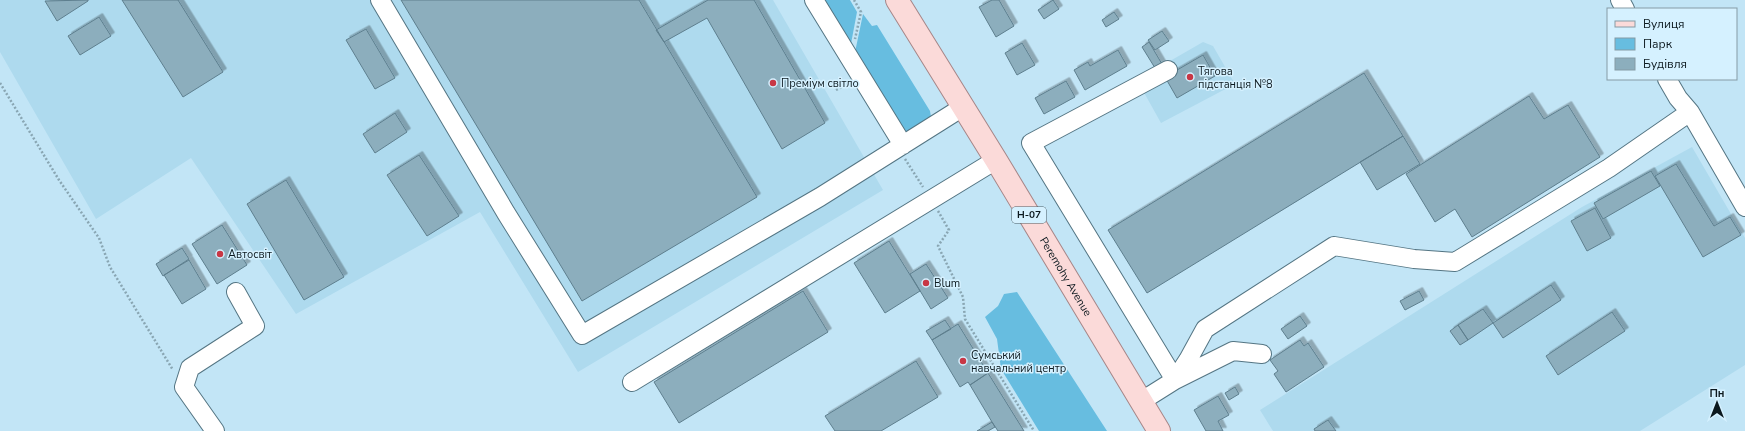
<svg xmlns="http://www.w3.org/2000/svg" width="1745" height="431" font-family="'Nunito Sans',sans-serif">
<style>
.built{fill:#aedaee}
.green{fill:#67bde0}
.building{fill:#8caebd;stroke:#5e7f8e;filter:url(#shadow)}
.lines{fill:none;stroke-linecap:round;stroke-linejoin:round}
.minor-casing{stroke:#547583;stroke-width:20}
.major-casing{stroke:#a68688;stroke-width:24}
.path{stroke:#89a6b3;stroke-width:2.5;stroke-dasharray:2 2;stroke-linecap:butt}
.minor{stroke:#fff;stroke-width:18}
.major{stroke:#fbdad9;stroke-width:22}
.poi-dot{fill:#c83745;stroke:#d5f1ff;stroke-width:1.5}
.labels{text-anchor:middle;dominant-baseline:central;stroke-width:3;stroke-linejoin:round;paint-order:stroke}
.shield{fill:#d5f1ff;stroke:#485a62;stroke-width:1}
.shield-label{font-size:10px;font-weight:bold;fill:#0c191f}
.poi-label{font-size:11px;fill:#0c191f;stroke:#d5f1ff;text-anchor:start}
.street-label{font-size:11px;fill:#0c191f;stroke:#d5f1ff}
</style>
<defs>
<filter id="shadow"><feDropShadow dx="3.5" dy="-3.5" stdDeviation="0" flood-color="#0004"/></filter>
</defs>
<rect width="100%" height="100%" fill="#c2e5f6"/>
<path class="built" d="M0,0H773L883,190L578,372L480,212L296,314L191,158L96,219L0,52Z
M1203,42L1213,46L1235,84L1161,123L1137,80Z
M1692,147L1745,238V365L1640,431H1273L1260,410L1582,207Z"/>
<path class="green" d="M819,0H850L857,12L850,49Z
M863,14L872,26L877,25L930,111L931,117L902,138L854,57Z
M1017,292L1107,431H1039L1001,369L997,339L985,317L998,306L1004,294Z"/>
<path class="building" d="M88,0V1L57,21L45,1Z
M122,0H178L223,72L183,97Z
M401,0H639L757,197L582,301Z
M708,0H754L825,123L782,149L707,18L664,42L656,30Z
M992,0H999L1014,26L996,37L979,7Z
M1053,0L1059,9L1044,19L1038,10Z
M1114,12L1119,19L1106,27L1102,20Z
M99,17L111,36L80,55L68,36Z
M366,29L395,78L375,89L346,40Z
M1162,31L1169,41L1155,50L1148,40Z
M1149,42L1162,64L1155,68L1142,47Z
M1022,43L1035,65L1017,75L1005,53Z
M1118,50L1127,66L1085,90L1074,70L1088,62L1090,66Z
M1203,55L1215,76L1177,98L1165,77Z
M1364,73L1403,136L1147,293L1108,230Z
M1066,81L1075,97L1044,114L1035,98Z
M1529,96L1544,119L1568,105L1600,157L1472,237L1455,209L1435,222L1406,174Z
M395,113L407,132L375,153L363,134Z
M1403,136L1420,164L1377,190L1360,162Z
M419,155L459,216L427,236L387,175Z
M1676,164L1714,226L1730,217L1741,235L1703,257L1655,176Z
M1651,171L1660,186L1603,219L1594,203Z
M286,180L344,277L304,300L247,204Z
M1595,208L1611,238L1587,251L1571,221Z
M222,225L247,265L217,284L192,244Z
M889,241L920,291L885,313L854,263Z
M182,248L189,259L163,276L156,264Z
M189,260L206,289L182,304L164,275Z
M926,264L948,298L931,309L910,274Z
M1551,285L1561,300L1503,338L1493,323Z
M803,291L828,332L679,423L654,382Z
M1419,291L1424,300L1405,310L1400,301Z
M1483,309L1493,323L1468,340L1458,325Z
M1612,312L1625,331L1558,375L1546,356Z
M1300,316L1307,326L1288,339L1281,329Z
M945,320L951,329L932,340L926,331Z
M958,324L988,373L970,385L968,382L960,387L932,340Z
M1458,325L1468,340L1460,345L1450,331Z
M1300,340L1304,346L1308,343L1324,367L1286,392L1274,374L1278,371L1270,360Z
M916,361L938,397L881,431H835L825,416Z
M988,373L1024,431H998L992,422L970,385Z
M1235,387L1239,394L1229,400L1225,393Z
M1218,396L1229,415L1218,421L1223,431H1206L1194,410Z
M1328,420L1336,431H1315L1314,429Z
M992,422L995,427L988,431H977Z"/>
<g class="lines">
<g class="minor-casing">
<path id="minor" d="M380,0L506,213L582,335L820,197L963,107
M814,0L903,145
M1620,0L1625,9
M1168,70L1031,143L1175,380L1233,351L1262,354
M1667,79L1678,98L1690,112L1745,207
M632,382L996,160
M1140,402L1175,380L1188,360L1205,329L1334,246L1414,259L1455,262L1609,168L1690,112
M215,431L184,387L190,368L255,326L236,292"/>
</g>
<g class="major-casing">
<g id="major">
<path id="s1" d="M897,0L996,160L1159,431"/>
</g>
</g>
<path class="path" d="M854,0L861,12L855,39
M0,83L59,180L99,238L110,267L173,370
M836,90L849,83
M905,159L923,187
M938,211L949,230L938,246L963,297L965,319L1034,431"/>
<use href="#minor" class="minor"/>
<use href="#major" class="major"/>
</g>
<g class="poi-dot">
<circle cx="1190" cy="77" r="4"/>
<circle cx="773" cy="83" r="4"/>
<circle cx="220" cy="254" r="4"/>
<circle cx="926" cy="283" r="4"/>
<circle cx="963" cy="361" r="4"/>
</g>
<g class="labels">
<rect class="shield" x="1012" y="207" width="34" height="16" rx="3"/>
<g class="shield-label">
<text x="1029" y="215">Н-07</text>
</g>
<g class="poi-label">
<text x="1198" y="71">Тягова<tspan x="1198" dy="13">підстанція №8</tspan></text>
<text x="781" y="83">Преміум світло</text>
<text x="228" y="254">Автосвіт</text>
<text x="934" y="283">Blum</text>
<text x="971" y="355">Сумський<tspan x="971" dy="13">навчальний центр</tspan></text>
</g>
<g class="street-label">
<text stroke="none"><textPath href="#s1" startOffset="324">Peremohy Avenue</textPath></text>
</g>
</g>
<rect x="1607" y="8" width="130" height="72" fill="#d5f1ff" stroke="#859ba5"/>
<rect x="1615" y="21" width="20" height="6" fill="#fbdad9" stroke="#859ba5"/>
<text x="1643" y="28" font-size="12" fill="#0c191f">Вулиця</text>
<rect x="1615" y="38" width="20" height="12" fill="#67bde0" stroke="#859ba5"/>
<text x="1643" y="48" font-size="12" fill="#0c191f">Парк</text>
<rect x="1615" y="58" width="20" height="12" fill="#8caebd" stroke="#859ba5"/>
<text x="1643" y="68" font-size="12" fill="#0c191f">Будівля</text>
<g transform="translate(1717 403)" stroke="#d5f1ff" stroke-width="3" paint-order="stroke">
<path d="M0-3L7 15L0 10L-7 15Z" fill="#0c191f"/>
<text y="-6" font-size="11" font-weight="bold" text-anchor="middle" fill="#0c191f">Пн</text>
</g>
</svg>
